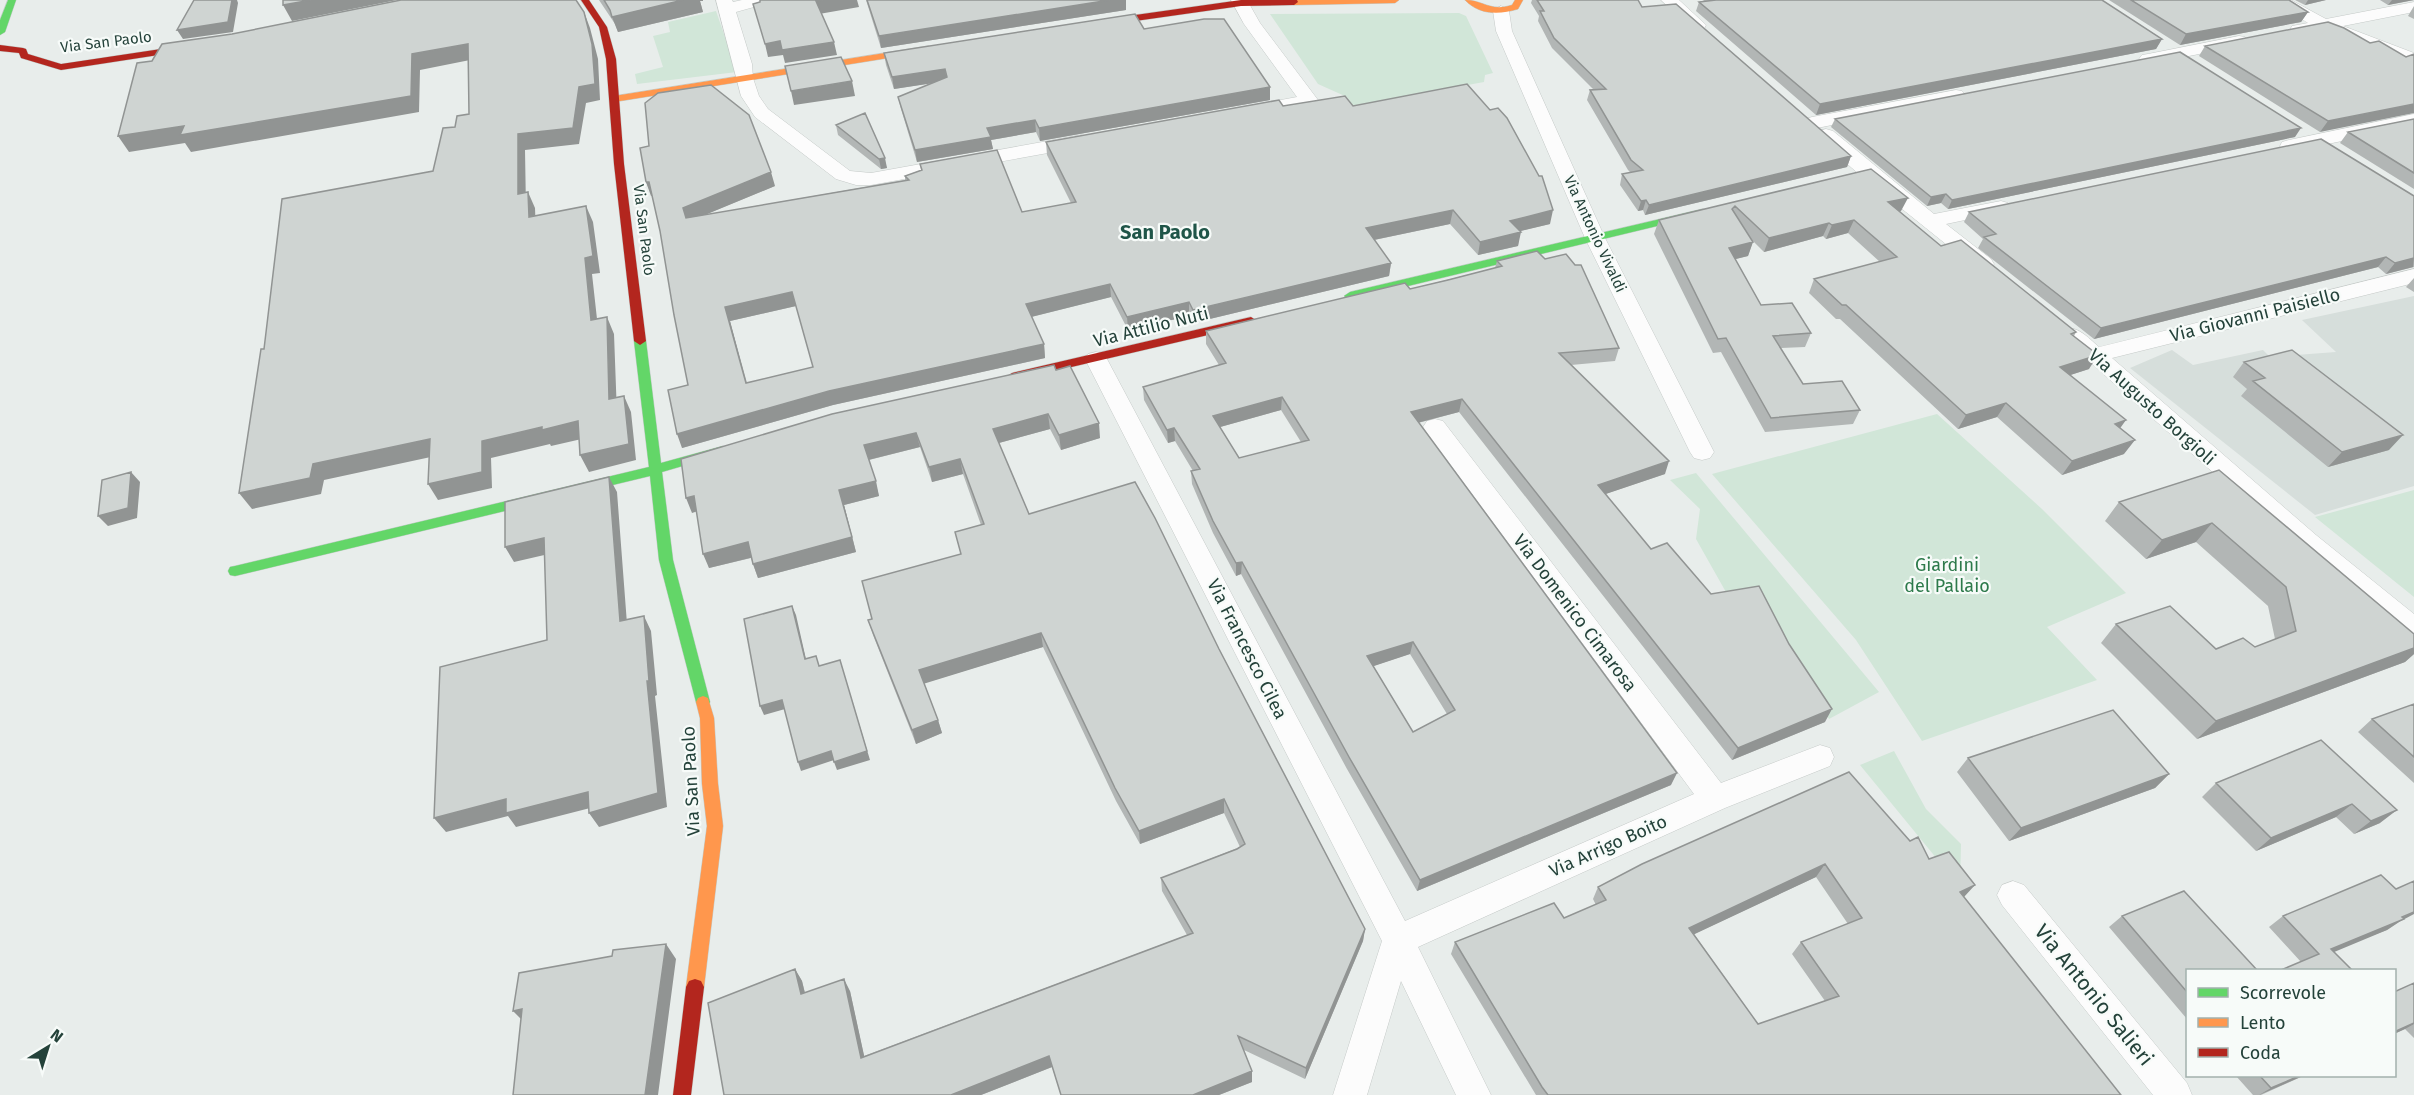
<svg xmlns="http://www.w3.org/2000/svg" width="2414" height="1095" font-family="'Fira Sans',sans-serif">
<style>
.built{fill:#d6dedb}
.green{fill:#d1e6d8}
.lines{fill:none;stroke-linecap:round;stroke-linejoin:round}
.street-casing{stroke:#c5cac8;stroke-width:1}
.fast-casing{stroke:#c3cbc8;stroke-width:1}
.slow-casing{stroke:#c3cbc8;stroke-width:1}
.jam-casing{stroke:#c3cbc8;stroke-width:1}
.street{fill:#fcfcfc;fill-rule:evenodd}
.fast{fill:#63d668;fill-rule:evenodd}
.slow{fill:#ff974d;fill-rule:evenodd}
.jam{fill:#b3261e;fill-rule:evenodd}
.wall{fill:#b2b6b5;fill-rule:evenodd}
.shaded-wall{fill:#919493}
.building{fill:#cfd4d2;stroke:#919493;stroke-width:1.5;fill-rule:evenodd}
.labels{text-anchor:middle;dominant-baseline:central;stroke-width:4.5;stroke-linejoin:round;paint-order:stroke}
.far-street-label{font-size:15px;fill:#24423a;stroke:#f7fbf9}
.street-label{font-size:18px;fill:#24423a;stroke:#f7fbf9}
.park-label{font-size:18px;fill:#2d7a4b;stroke:#f7fbf9}
.far-district-label{font-size:20px;font-weight:bold;fill:#1f5548;stroke:#f7fbf9}
.near-street-label{font-size:21px;fill:#24423a;stroke:#f7fbf9}
</style>
<rect width="100%" height="100%" fill="#e8edeb"/>
<path class="built" d="M2414,296V486L2315,515L2130,368L2172,350L2193,365L2263,350L2270,357L2336,352L2302,320Z"/>
<path class="green" d="M716,11L737,72L637,84L635,74L663,67L653,36L670,32L668,22Z
M1459,13L1466,16L1493,73L1485,75L1484,82L1353,106L1347,97L1318,84L1270,14Z
M1937,414L2042,509L2126,593L2047,627L2097,680L1922,741L1856,640L1712,474Z
M1696,473L1879,692L1829,719L1755,595L1731,601L1696,539L1700,509L1670,480Z
M2414,490V597L2315,517Z
M1894,751L1926,809L1961,844L1960,887L1860,765Z"/>
<g class="lines">
<g class="street-casing">
<path id="street" d="M716,0H732L733,2L742,0H770L768,3L736,12L752,64L753,78L759,96L768,109L850,171L871,173L1081,135L1088,137L1090,141L1088,145L1081,147L871,185H856L836,179L755,117L741,96Z
M1231,0H1247L1260,23L1318,100L1315,104L1250,116L1244,115L1241,111L1244,107L1297,97L1244,24Z
M1661,0H1679L1706,25L1704,29H1692Z
M2271,0H2291L2326,19L2414,2V12L2343,26L2414,53V64L2322,30L2298,35L2292,34L2290,30L2292,26L2308,23Z
M1501,6L1509,11L1512,31L1605,238L1714,452L1710,458L1702,460L1694,458L1690,452L1585,238L1496,31L1493,11Z
M2239,36L2245,37L2248,41L2245,45L2148,64L2142,63L2139,59L2142,55L2148,54Z
M1956,90L1962,91L1965,95L1962,99L1812,129L1805,127L1803,123L1805,119L1812,117Z
M2414,114V126L2289,152L2282,150L2280,146L2282,142L2289,140Z
M1826,129L1833,131L1934,214L2001,201L2008,203L2011,207L2008,211L1946,224L1991,259L1994,264L1991,269L1984,270L1977,269L1861,176L1819,139L1817,135L1819,131Z
M2414,269V283L2112,358L2316,535L2414,614V640L2405,637L2298,549L2059,334L2062,329C2078,325 2087,337 2099,347Z
M1096,352L1104,354L1107,359L1405,921L1694,794L1427,433L1423,427L1427,421L1435,419L1443,421L1721,783L1820,745L1830,748L1834,757L1830,766L1725,808L1418,947L1491,1095H1456L1401,981L1367,1095H1333L1382,941L1085,359L1088,354Z
M2013,881L2024,885L2187,1083L2192,1095H2153L2002,905L1997,895L2002,885Z"/>
</g>
<g class="fast-casing">
<path id="fast" d="M8,0H16L5,32L0,35V20Z
M1703,209L1707,210V214L1350,300L1344,296L1350,292Z
M640,337L646,341L661,463L723,446L729,450L727,453L662,472L673,560L710,702L708,706L703,708L698,706L696,702L659,560L650,476L235,576L230,575L228,571L230,567L235,566L649,467L634,341Z"/>
</g>
<g class="slow-casing">
<path id="slow" d="M1291,0H1399L1395,3L1294,5L1291,4Z
M1465,0C1483,0 1490,12 1512,5L1515,0H1523L1518,9C1499,15 1479,15 1465,0Z
M929,46L934,49L932,51L614,102L609,99L614,96Z
M703,696L708,698L714,718L718,784L723,826L704,987L701,993L695,995L689,993L686,987L707,826L702,784L700,718L696,702L698,698Z"/>
</g>
<g class="jam-casing">
<path id="jam" d="M581,0H589L607,27L616,59L624,164L646,341L640,345L634,341L614,164L606,59L599,27Z
M1241,0H1297L1298,2L1294,5L1241,6L1093,27L1089,24L1093,21Z
M201,43L204,44V48L61,70L21,58L19,53L0,51V45L23,48L26,49L28,54L61,64Z
M1251,317L1257,321L1255,324L1012,381L1006,377L1012,373Z
M695,979L701,981L704,987L691,1095H673L686,987L689,981Z"/>
</g>
<use href="#street" class="street"/>
<use href="#fast" class="fast"/>
<use href="#slow" class="slow"/>
<use href="#jam" class="jam"/>
</g>
<path class="wall" d="M599,0H703V1H700L703,12L618,32L615,24Z
M866,0H1126V10L881,48Z
M1532,0H1638L1642,7L1851,156L1847,167L1645,215L1643,210L1638,211L1620,185L1622,174L1631,173L1628,170L1587,100L1590,90H1594L1552,48L1538,21L1539,16L1531,3Z
M1703,0H2102L2162,39L2156,49L1816,115L1696,11L1699,2L1704,1Z
M2109,0H2289L2308,12L2301,22L2180,45Z
M2295,0H2326L2305,5Z
M2380,0H2414L2388,5Z
M2414,6V19L2408,16Z
M1144,29L1270,87V100L1040,141L1036,132L991,140L993,149L917,162L901,109L898,97L932,83L894,89L886,65L884,53Z
M2370,43L2406,57L2320,132L2199,56L2205,46Z
M1283,106H1353L1550,224L1520,231L1518,246L1478,255L1450,224L1374,240L1391,263L1389,276L1193,323L1189,316L1128,330L1111,297L1031,317L1044,344L1045,358L833,405L682,448L688,385L660,231L652,196L646,182L775,186L704,215L905,180V176L921,170L920,164L1022,212L1071,203L1047,155L1046,142ZM796,306L813,367L747,383L730,321Z
M865,113L887,168L881,169L838,135L836,125Z
M1835,119L2295,137L1948,209L1941,203L1927,206L1831,127Z
M2414,119V189L2340,143L2348,132Z
M1871,169L1901,211L1900,212L1941,246L2076,332L2074,336L2089,369L2070,375L2120,429L2124,454L2062,475L1997,417L1958,429L1840,319H1836L1809,293L1814,279L1880,262L1848,233L1826,239L1823,236L1764,252L1753,241L1748,256L1735,259L1761,305L1811,333L1805,347L1781,348L1803,384L1860,410L1853,424L1765,432L1721,352L1713,353L1654,234L1659,220Z
M2414,196V267L2386,274L2378,267L2094,339L1978,248L1983,239L1964,222L1969,212Z
M1497,261L1619,348L1615,361L1571,365L1665,474L1605,494L1651,549L1711,594L1825,722L1732,760L1459,412L1418,423L1671,785L1417,891L1347,769L1241,574L1236,576L1213,533L1192,484L1191,471H1193L1175,441L1168,443L1144,400L1143,387L1219,365L1206,344V331L1410,289L1495,268ZM1281,410L1301,442L1239,458L1220,427ZM1410,654L1447,714L1413,732L1373,666Z
M2414,278V292L2406,287Z
M2244,362L2389,450L2328,467L2241,396L2247,389L2233,377Z
M1056,370L1100,438L1061,450L1050,429L999,443L1029,514L1219,649L1365,929L1363,941L1305,1079L1244,1050L1252,1071V1082L1219,1095H1061L1052,1067L981,1095H724L795,969L802,981L805,993L850,991L864,1056L1187,935L1162,891L1161,878L1240,847L1224,813L1140,844L1116,801L1043,647L924,683L938,720L942,733L916,744L873,635L868,620L872,619L961,555L955,532L981,525L963,474L932,482L920,447L869,460L879,496L844,505L856,552L758,578L753,564L751,558L709,568L697,511L692,513Z
M2219,470L2414,634V654L2405,662L2197,739L2101,643L2116,624L2216,649L2255,647L2275,639L2268,606L2196,542L2146,559L2105,521L2119,502Z
M2414,704V783L2358,732L2372,719Z
M2321,740L2380,823L2354,834L2336,817L2256,851L2202,797L2216,783Z
M1968,758L2169,774L2155,788L2009,841L1957,772Z
M1910,841L1929,859L1964,897L2121,1095H1536L1451,954L1455,942L1564,918L1596,905L1593,899L1598,887ZM1816,877L1848,924L1801,942L1792,954L1825,1001L1758,1024L1694,934Z
M2396,889L2399,922L2387,930L2301,962L2269,927L2283,916Z
M2122,916L2187,970V1019L2109,927Z
M2414,983V1038L2405,1029L2394,1034V992Z
M2236,1076H2303L2261,1095H2253Z"/>
<path class="shaded-wall" d="M232,0H237L238,3L233,32L183,39L177,30Z
M311,0H397L292,21L283,5Z
M683,0H703V1H700L703,12L618,32L612,17Z
M823,0H857L859,7L819,14L816,1Z
M1110,0H1126V10L881,48L879,36Z
M2308,0H2326L2305,5Z
M2392,0H2414L2388,5Z
M584,12L590,28L598,59L600,100L586,103L579,144L525,150L526,210L518,194V134Z
M2308,12L2301,22L2180,45L2186,34Z
M2162,39L2156,49L1816,115L1820,104Z
M780,41L834,42L837,55L785,63L783,55L768,57L765,44Z
M468,44L475,59L420,70L419,112L191,152L185,143L129,152L118,136L412,54Z
M945,69L947,81L894,89L892,77Z
M852,81L855,96L794,105L791,91Z
M1270,87V100L1040,141L1039,128Z
M2414,104V113L2320,132L2328,121Z
M1035,120L1036,132L991,140L993,149L917,162L915,150L987,128Z
M2301,128L2295,137L1948,209L1952,200Z
M1851,156L1847,167L1645,215L1649,205Z
M885,158L887,168L881,169L879,159Z
M771,172L775,186L688,222L690,232L683,208Z
M646,182H649L654,195L651,196Z
M528,192L535,208L536,234L529,217Z
M1946,194L1941,203L1927,206L1931,197Z
M1908,198L1901,211L1882,215L1888,202Z
M1646,200L1643,210L1638,211L1641,201Z
M586,206L593,222L600,273L592,274L599,337L591,320L585,258Z
M1453,210L1450,224L1364,242L1366,228Z
M1553,210L1550,224L1508,234L1510,221Z
M1854,220L1848,233L1826,239L1832,225Z
M1829,223L1823,236L1764,252L1769,238Z
M1521,232L1518,246L1478,255L1480,242Z
M1753,242L1748,256L1724,262L1729,248Z
M2386,257L2378,267L2094,339L2101,328Z
M2414,258L2413,267L2386,274L2395,263Z
M1391,263L1389,276L1193,323V310Z
M1110,284L1111,297L1027,318L1026,304Z
M792,292L796,306L730,321L750,397L746,383L725,307Z
M1189,302V316L1128,330L1127,317Z
M607,317L614,334L617,415L609,399Z
M1044,344L1045,358L833,405L682,448L677,434L829,391Z
M2098,355L2089,369L2052,381L2060,367Z
M624,396L631,412L636,460L589,472L580,455Z
M1282,397L1281,410L1213,429V416Z
M1462,399L1459,412L1409,425L1411,412Z
M2006,403L1997,417L1958,429L1966,415Z
M1048,414L1050,429L995,444L993,429Z
M2126,420L2116,434L2115,424Z
M578,421L586,438L551,446L550,444L491,458L492,488L438,500L428,484L482,441L542,427Z
M1099,423L1100,438L1061,450L1059,435Z
M1174,428L1175,441L1168,443L1167,430Z
M916,433L920,447L868,460L864,445Z
M2403,435L2389,450L2328,467L2342,452Z
M430,439L440,455L324,480L321,494L252,509L239,493L313,464Z
M2135,440L2124,454L2062,475L2072,461Z
M960,459L963,474L932,482L929,467Z
M1669,461L1665,474L1594,498L1598,485Z
M131,472L140,482L137,518L108,526L98,516Z
M609,477L617,492L628,637L620,621Z
M876,481L879,496L844,505L856,552L758,578L753,564L839,490Z
M694,496L701,510L692,513L686,498Z
M2212,523L2196,542L2146,559L2162,540Z
M544,538L553,553L514,562L505,547Z
M748,542L754,557L709,568L703,554Z
M1242,562L1241,574L1236,576V563Z
M792,606L796,615L808,668L805,659Z
M644,616L651,631L657,695L655,696L667,807L599,827L589,813L647,681Z
M1041,633L1043,647L923,684L919,670Z
M1413,642L1410,654L1365,669L1367,656Z
M2414,648V654L2405,662L2197,739L2216,721Z
M840,660L870,760L837,770L834,762Z
M782,700L785,709L764,715L760,706Z
M1832,709L1825,722L1732,760L1738,748Z
M938,720L942,733L916,744L912,730Z
M831,751L834,760L801,771L798,762Z
M1677,773L1671,785L1417,891L1420,880Z
M2169,774L2155,788L2009,841L2021,828Z
M588,792L598,806L516,827L508,816L446,832L434,818L506,799Z
M1224,799V813L1140,844L1139,831Z
M2352,804L2336,817L2256,851L2271,838Z
M2397,810L2380,823L2354,834L2371,821Z
M1825,864L1816,877L1682,940L1689,928Z
M1975,885L1964,897L1960,892Z
M2414,912V914L2399,922L2387,930L2315,960L2331,949Z
M1365,929L1363,941L1305,1079L1306,1068Z
M666,944L676,959L658,1095H645Z
M795,969L802,981L808,1006L801,994Z
M844,979L850,991L867,1069L861,1058Z
M522,1009L527,1025L513,1011Z
M2414,1023V1024L2405,1029L2394,1034V1032Z
M1049,1056L1052,1067L981,1095H951Z
M1252,1071V1082L1219,1095H1193Z
M2299,1076H2303L2259,1095L2271,1088Z"/>
<path class="building" d="M194,0H232L228,22L177,30Z
M283,0H311L283,5Z
M401,0H576L584,12L592,44L595,84L579,87L573,128L518,134V194L528,192L529,217L586,206L593,256L585,258L591,320L607,317L609,399L624,396L629,444L580,455L578,421L542,430V427L482,441V472L428,484L430,439L313,464L310,478L239,493L261,349H264L282,199L433,171L443,128L455,127L457,116L469,114L468,44L412,54L411,96L180,135L184,126L118,136L137,63L152,61L162,44L232,34Z
M604,0H683L612,17L610,10Z
M760,0H823L816,1L834,42L782,50L780,41L765,44L753,4L760,2Z
M867,0H1110L879,36Z
M1537,0H1638L1642,7L1676,4L1851,156L1649,205L1646,200L1641,201L1622,174L1643,170L1631,160L1590,90L1606,89L1554,38L1540,11H1544Z
M1716,0H2102L2162,39L1820,104L1699,2Z
M2131,0H2289L2308,12L2186,34Z
M1135,14L1144,29L1204,19H1224L1270,87L1039,128L1035,120L987,128L991,137L915,150L898,97L947,77L945,69L892,77L884,53Z
M2328,22L2344,28L2370,43L2379,41L2406,57L2414,54V104L2328,121L2205,46Z
M2180,52L2301,128L1952,200L1946,194L1931,197L1835,119Z
M841,57L852,81L791,91L785,66Z
M1467,84L1490,110L1498,108L1507,118L1539,176H1542L1553,210L1510,221L1521,232L1480,242L1453,210L1366,228L1391,263L1193,310L1189,302L1127,317L1110,284L1026,304L1044,344L829,391L677,434L668,390L688,385L674,315L660,231L649,182H646L640,148L649,146L645,103L658,93L711,85L749,115L771,172L683,208L686,218L909,180L905,176L922,170L920,164L997,150L1022,212L1076,202L1046,142L1279,100L1283,106L1345,96L1353,106ZM792,292L813,367L746,383L725,307Z
M865,113L885,158L879,159L836,125Z
M2414,119V173L2348,132Z
M2321,139L2414,196V258L2395,263L2386,257L2101,328L1984,237L1996,234L1969,212Z
M1871,169L1908,198L1888,202L1941,246L1961,240L2076,332L2071,334L2098,355L2060,367L2126,420L2115,424L2135,440L2072,461L2006,403L1966,415L1846,305H1842L1814,279L1897,257L1854,220L1832,225L1829,223L1769,238L1735,206L1732,209L1753,242L1729,248L1761,305L1792,303L1811,333L1773,336L1803,384L1842,381L1860,410L1771,418L1726,338L1718,339L1659,220Z
M1537,251L1545,259L1566,254L1575,265H1581L1619,348L1559,353L1669,461L1598,485L1651,549L1667,543L1711,594L1759,586L1789,644L1832,709L1738,748L1462,399L1411,412L1677,773L1420,880L1349,757L1242,562L1236,563L1213,521L1191,471L1200,469L1174,428L1167,430L1143,387L1226,363L1206,331L1405,283L1410,289L1448,280L1502,266L1497,261ZM1282,397L1309,440L1239,458L1213,416ZM1413,642L1455,710L1413,732L1367,656Z
M2292,350L2403,435L2342,452L2253,381L2265,378L2244,362Z
M1054,365L1056,370L1070,366L1099,423L1059,435L1048,414L993,429L1029,514L1135,482L1155,518L1219,649L1365,929L1306,1068L1238,1036L1252,1071L1193,1095H1061L1049,1056L951,1095H724L708,1003L795,969L801,994L844,979L861,1058L1193,933L1161,878L1237,849L1245,844L1224,799L1139,831L1115,788L1041,633L919,670L938,720L912,730L868,620L872,619L862,581L961,554L955,532L984,524L960,459L929,467L916,433L864,445L876,481L839,490L852,537L753,564L748,542L703,554L694,496L686,498L681,459L832,414Z
M2219,470L2414,634V648L2216,721L2116,624L2170,606L2216,649L2243,638L2255,647L2296,631L2286,587L2212,523L2162,540L2119,502Z
M131,472L128,508L98,516L102,480Z
M609,477L620,621L644,616L649,681H647L658,793L589,813L588,792L506,813V799L434,818L440,667L547,640L544,538L505,547V502Z
M792,606L805,659L816,656L819,666L840,660L867,751L834,762L831,751L798,762L782,700L760,706L744,619Z
M2414,704V757L2372,719Z
M2113,710L2169,774L2021,828L1968,758Z
M2321,740L2397,810L2371,821L2352,804L2271,838L2216,783Z
M1849,772L1910,841L1918,837L1929,859L1949,852L1975,885L1960,892L2121,1095H1548L1542,1087L1455,942L1554,903L1564,918L1606,900L1598,887L1642,864ZM1825,864L1862,918L1801,942L1839,996L1758,1024L1689,928Z
M2381,875L2396,889L2414,881V912L2402,917L2404,919L2331,949L2352,970H2281L2319,954L2283,916Z
M2184,891L2257,970H2187V992L2122,916Z
M666,944L645,1095H513L522,1009L513,1011L519,973L612,956L613,950Z
M2414,983V1023L2394,1032V992Z
M2260,1076H2299L2271,1088Z"/>
<g class="labels">
<g class="far-street-label">
<text transform="translate(106 42) rotate(-7)">Via San Paolo</text>
<text transform="translate(644 230) rotate(83)">Via San Paolo</text>
<text transform="translate(1595 234) rotate(65)">Via Antonio Vivaldi</text>
</g>
<g class="street-label">
<text transform="translate(2255 315) rotate(-14)">Via Giovanni Paisiello</text>
<text transform="translate(1151 327) rotate(-14)">Via Attilio Nuti</text>
<text transform="translate(2152 407) rotate(42)">Via Augusto Borgioli</text>
<text transform="translate(1575 613) rotate(53)">Via Domenico Cimarosa</text>
<text transform="translate(1247 649) rotate(63)">Via Francesco Cilea</text>
<text transform="translate(691 781) rotate(-93)">Via San Paolo</text>
<text transform="translate(1608 846) rotate(-24)">Via Arrigo Boito</text>
</g>
<g class="park-label">
<text x="1947" y="565">Giardini<tspan x="1947" dy="21">del Pallaio</tspan></text>
</g>
<g class="far-district-label">
<text x="1165" y="232">San Paolo</text>
</g>
<g class="near-street-label">
<text transform="translate(2094 995) rotate(51)">Via Antonio Salieri</text>
</g>
</g>
<rect x="2186" y="969" width="210" height="108" fill="#f7fbf9" stroke="#a3b1ad" stroke-width="1.5"/>
<rect x="2198" y="988" width="30" height="9" fill="#63d668" stroke="#a3b1ad" stroke-width="1.5"/>
<text x="2240" y="999" font-size="18" fill="#24423a">Scorrevole</text>
<rect x="2198" y="1018" width="30" height="9" fill="#ff974d" stroke="#a3b1ad" stroke-width="1.5"/>
<text x="2240" y="1029" font-size="18" fill="#24423a">Lento</text>
<rect x="2198" y="1048" width="30" height="9" fill="#b3261e" stroke="#a3b1ad" stroke-width="1.5"/>
<text x="2240" y="1059" font-size="18" fill="#24423a">Coda</text>
<g transform="translate(48 1047) rotate(38)" stroke="#f7fbf9" stroke-width="4.5" paint-order="stroke">
<path d="M0-4.5L10 22L0 15L-10 22Z" fill="#24423a"/>
<text y="-9" font-size="16" font-weight="bold" text-anchor="middle" fill="#24423a">N</text>
</g>
</svg>
